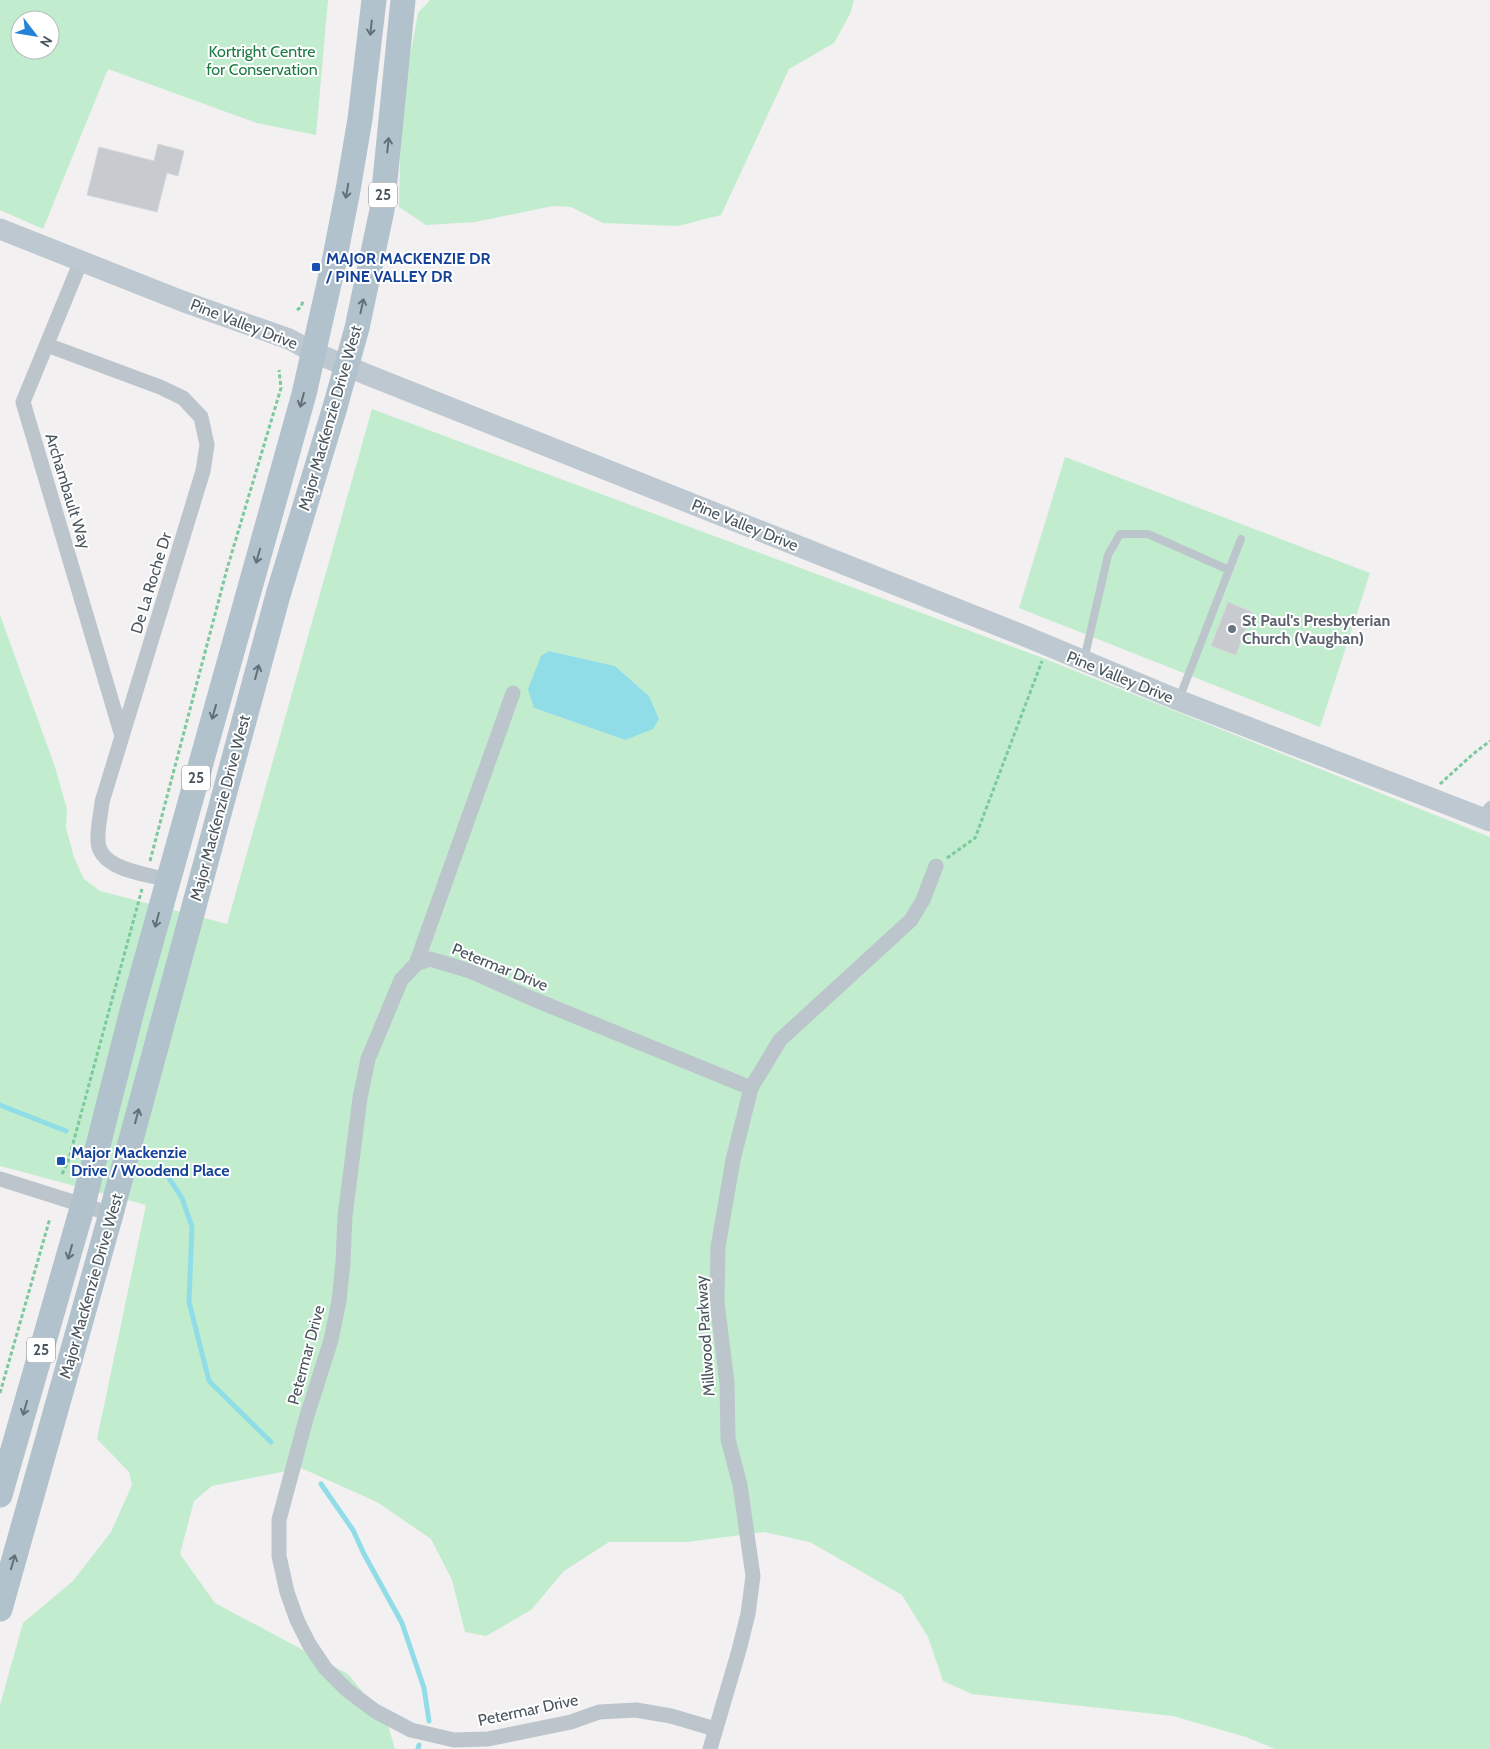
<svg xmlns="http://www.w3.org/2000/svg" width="1490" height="1749" font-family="Cabin,sans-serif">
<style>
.green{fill:#c1edce;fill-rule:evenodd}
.water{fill:#91dde7}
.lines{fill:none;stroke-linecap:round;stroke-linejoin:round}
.stream{stroke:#91dde7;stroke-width:5}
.building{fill:#c7cbcf;stroke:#d4d7db}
.path{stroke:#7bc99c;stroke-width:3;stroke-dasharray:4 2.5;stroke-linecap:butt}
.lane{stroke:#bcc5cc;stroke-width:8}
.street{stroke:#bcc5cc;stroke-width:15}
.secondary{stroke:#bdc8d0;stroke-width:21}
.primary{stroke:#b1c2cd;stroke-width:25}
.oneway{stroke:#637078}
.transit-dot{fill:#1a4fb4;stroke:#fff;stroke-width:2}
.worship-dot{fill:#6b7280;stroke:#fff;stroke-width:2}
.labels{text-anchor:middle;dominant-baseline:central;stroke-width:4;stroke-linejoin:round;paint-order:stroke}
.shield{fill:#fff;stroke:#80888d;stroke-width:1}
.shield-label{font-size:15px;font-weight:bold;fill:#49555c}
.park-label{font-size:16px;fill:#1d7a43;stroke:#fff}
.transit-label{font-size:16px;font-weight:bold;fill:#164399;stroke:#fff;text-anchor:start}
.street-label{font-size:16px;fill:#49555c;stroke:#fff}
.worship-label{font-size:16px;font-weight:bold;fill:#5b616d;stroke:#fff;text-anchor:start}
</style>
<rect width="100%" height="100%" fill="#f2f0f0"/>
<path class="green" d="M0,0H328L316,135L257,123L108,69L43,229L0,210ZM20,20H50V50H20Z
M430,0H854L850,14L834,43L789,69L721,215L678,226L603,223L571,207L553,206L475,222L426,225L399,207L401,105L418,13Z
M372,409L1043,658L1490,837V1749H1275L1246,1737L1173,1716L972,1694L943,1681L928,1637L902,1595L810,1542L764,1532L687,1542H609L564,1571L531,1610L486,1636L465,1632L452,1580L431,1539L377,1502L301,1468L212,1486L194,1501L180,1554L215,1603L348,1674L387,1722L395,1749H0V1705L23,1623L73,1581L111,1532L132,1485L129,1472L97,1439L146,1205L0,1166V615L55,767L67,809L66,828L74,857L84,879L100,891L227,924ZM549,651L615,666L649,696L625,740L534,708Z
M1065,457L1370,573L1320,727L1019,608Z"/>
<path class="water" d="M549,651L615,666L649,696L659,719L653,729L625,740L534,708L528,689L541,656Z"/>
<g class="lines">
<path class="stream" d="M0,1105L66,1131
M163,1169L182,1198L192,1227L189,1302L209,1381L271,1442
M321,1484L353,1530L364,1554L402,1623L424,1688L429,1721
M418,1749L419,1745"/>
</g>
<path class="building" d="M158,144L184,151L178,176L167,173L157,212L87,195L99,147L154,161Z
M1228,602L1252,612L1236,655L1211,646Z"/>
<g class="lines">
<path class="path" d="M297,310L301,307L303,301
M1440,784L1473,754L1490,741
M947,858L975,838L1042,661
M150,861L227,569L281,388L279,370
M62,1174L68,1162L142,889
M0,1393L50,1218"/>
<path class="lane" d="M1084,660L1108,555L1120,534H1148L1229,570
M1179,699L1241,539
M1480,816L1490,805"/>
<path class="street" d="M81,261L23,402L122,736
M47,345L160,387L183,398L201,417L207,445L203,471L102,802C101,814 97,828 98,841C99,870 147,874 168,880
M416,964L513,693
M0,1179L111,1214
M715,1729L671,1716L636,1710L599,1712L571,1722L488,1739L454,1740L411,1730L375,1711L347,1690L325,1668L309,1644L297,1620L287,1592L279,1556V1520L306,1419L331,1340L339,1301L343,1262L345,1216L360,1098L368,1059L401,980L416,964L430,959L470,971L533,999L751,1088
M710,1749L739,1650L748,1614L753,1576L740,1485L728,1439L727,1383L717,1302L718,1247L733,1160L751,1088L780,1040L911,920L923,900L936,866"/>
<path class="secondary" d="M0,229L182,301L289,339L313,352L368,375L1027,637L1178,700L1490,821"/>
<path class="primary" d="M0,1495L83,1205L133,1007L304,394L334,262L348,190L360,119L374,0
M0,1609L111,1214L278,595L335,407L357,328L382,210L403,0"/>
</g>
<defs><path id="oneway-shaft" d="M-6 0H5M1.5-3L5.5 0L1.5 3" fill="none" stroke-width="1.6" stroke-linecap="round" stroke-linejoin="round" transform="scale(1.25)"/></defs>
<g class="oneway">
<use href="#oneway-shaft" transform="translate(371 28) rotate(96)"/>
<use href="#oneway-shaft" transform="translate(388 145) rotate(-84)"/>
<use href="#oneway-shaft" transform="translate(347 191) rotate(100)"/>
<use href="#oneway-shaft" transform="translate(362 306) rotate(-78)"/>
<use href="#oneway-shaft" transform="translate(302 400) rotate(105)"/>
<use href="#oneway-shaft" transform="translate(258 556) rotate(106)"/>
<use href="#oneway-shaft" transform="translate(257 672) rotate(-75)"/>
<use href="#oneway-shaft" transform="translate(214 712) rotate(106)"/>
<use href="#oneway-shaft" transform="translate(157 920) rotate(105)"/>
<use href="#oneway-shaft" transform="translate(137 1116) rotate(-75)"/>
<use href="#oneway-shaft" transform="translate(70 1252) rotate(106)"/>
<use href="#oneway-shaft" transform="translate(25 1408) rotate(106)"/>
<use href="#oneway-shaft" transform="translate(13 1562) rotate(-74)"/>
</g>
<g class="transit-dot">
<rect x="311" y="262" width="10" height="10" rx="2.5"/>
<rect x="56" y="1156" width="10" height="10" rx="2.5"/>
</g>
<circle class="worship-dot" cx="1232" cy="629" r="5"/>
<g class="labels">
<g class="shield">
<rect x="369" y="182.5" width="28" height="25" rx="4"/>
<rect x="182" y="765.5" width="28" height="25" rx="4"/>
<rect x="27" y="1337.5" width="28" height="25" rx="4"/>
</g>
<g class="shield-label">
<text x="383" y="195">25</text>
<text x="196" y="778">25</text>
<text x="41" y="1350">25</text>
</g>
<g class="park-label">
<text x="262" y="51">Kortright Centre<tspan x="262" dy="18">for Conservation</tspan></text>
</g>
<g class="transit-label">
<text x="326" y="258">MAJOR MACKENZIE DR<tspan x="326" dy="18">/ PINE VALLEY DR</tspan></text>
<text x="71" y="1152">Major Mackenzie<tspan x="71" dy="18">Drive / Woodend Place</tspan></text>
</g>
<g class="street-label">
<text transform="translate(244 324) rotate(21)">Pine Valley Drive</text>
<text transform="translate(330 418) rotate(-74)">Major MacKenzie Drive West</text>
<text transform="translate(68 491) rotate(73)">Archambault Way</text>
<text transform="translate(745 525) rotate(22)">Pine Valley Drive</text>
<text transform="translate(151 583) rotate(-73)">De La Roche Dr</text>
<text transform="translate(1120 677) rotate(22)">Pine Valley Drive</text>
<text transform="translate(220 808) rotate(-75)">Major MacKenzie Drive West</text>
<text transform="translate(500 967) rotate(22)">Petermar Drive</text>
<text transform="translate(91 1286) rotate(-74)">Major MacKenzie Drive West</text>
<text transform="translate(705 1336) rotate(-94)">Millwood Parkway</text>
<text transform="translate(306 1355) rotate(-75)">Petermar Drive</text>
<text transform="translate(528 1710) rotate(-12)">Petermar Drive</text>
</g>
<g class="worship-label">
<text x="1242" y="620">St Paul's Presbyterian<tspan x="1242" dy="18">Church (Vaughan)</tspan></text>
</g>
</g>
<g transform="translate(35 35) rotate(121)"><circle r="24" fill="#ffffff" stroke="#b6bbbe"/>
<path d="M0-4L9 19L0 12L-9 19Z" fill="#2482d8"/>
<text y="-8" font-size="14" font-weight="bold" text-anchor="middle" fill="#49555c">N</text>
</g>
</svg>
